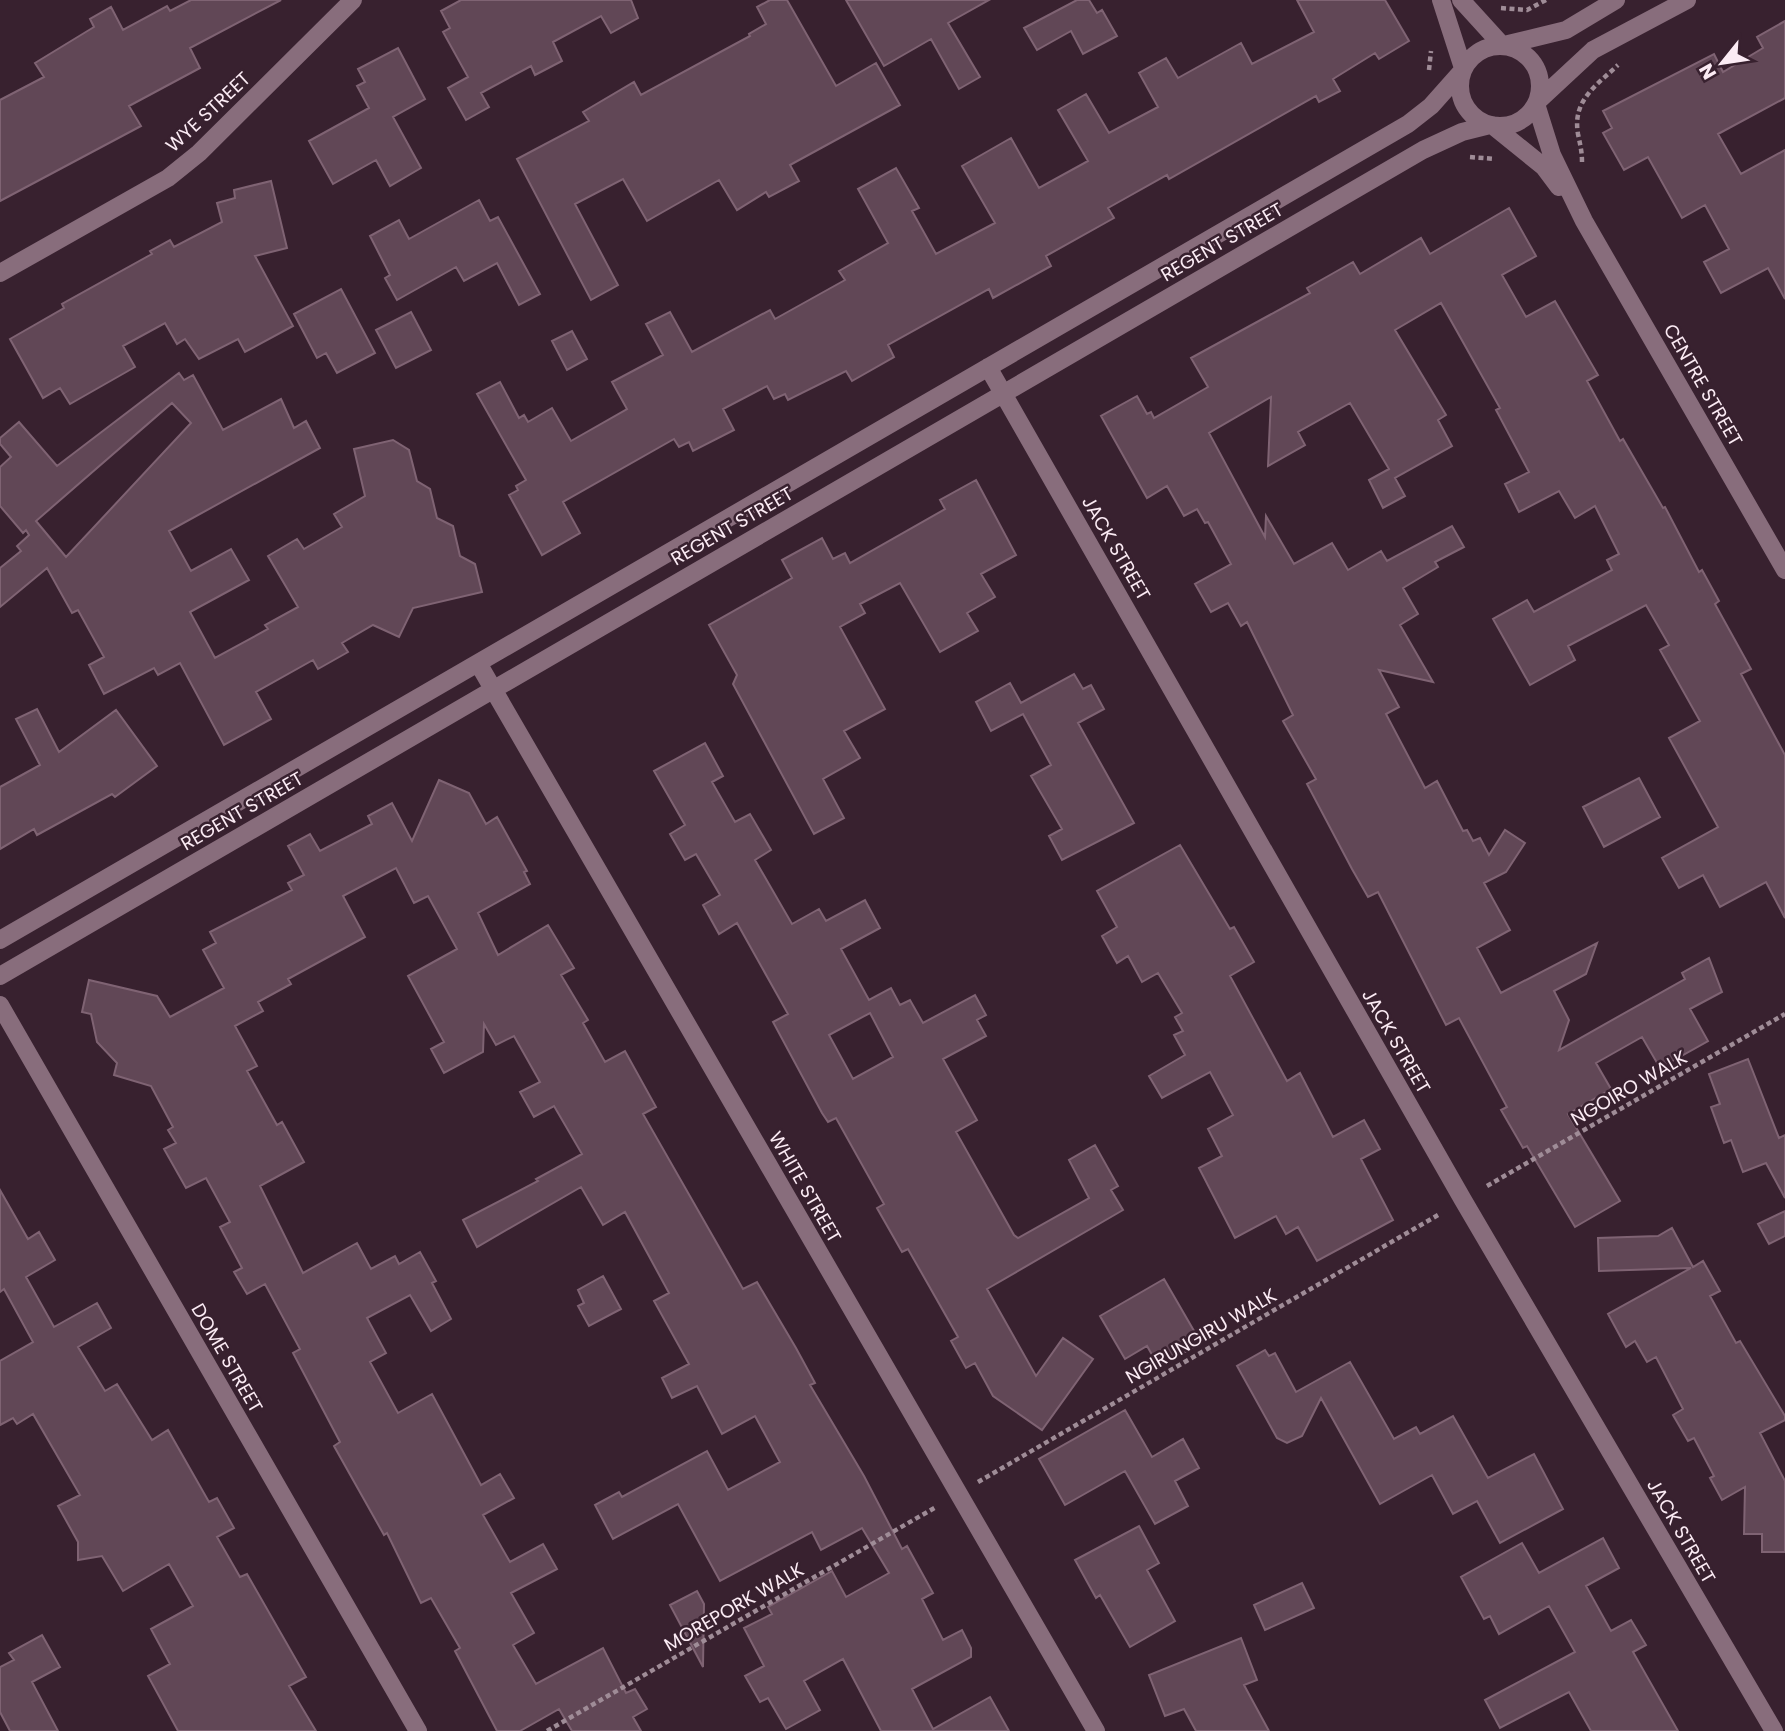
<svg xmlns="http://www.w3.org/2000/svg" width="1785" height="1731" font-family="Poppins,sans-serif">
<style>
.building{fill:#614756;stroke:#7f6373;stroke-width:2;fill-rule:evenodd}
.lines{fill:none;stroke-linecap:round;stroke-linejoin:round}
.path{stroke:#9f8c97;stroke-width:4.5;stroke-dasharray:5 3.5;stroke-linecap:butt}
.minor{stroke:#886d7c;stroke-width:18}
.labels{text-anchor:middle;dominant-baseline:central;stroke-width:5;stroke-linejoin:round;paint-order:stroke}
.street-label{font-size:19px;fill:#fbebf4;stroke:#38212f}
</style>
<rect width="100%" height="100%" fill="#38212f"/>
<path class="building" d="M191,0H281L190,48L200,68L129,106L141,126L0,201V100L44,77L35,63L94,27L90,19L111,7L123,30L167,6L170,11Z
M461,0H631L638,18L611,33L601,16L553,42L562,61L535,75L531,66L481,93L489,107L466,120L448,88L468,77L443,32L450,28L441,11Z
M770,0H787L836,86L876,63L900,105L790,165L799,181L769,197L766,192L737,210L719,180L647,221L623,179L575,204L618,285L591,300L517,159L589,121L583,112L634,82L641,95L750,36L749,34L766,24L757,7Z
M846,0H989L948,23L980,77L959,89L931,39L884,66Z
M1077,0H1089L1097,13L1102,10L1117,36L1083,54L1071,31L1037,50L1024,28Z
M1297,0H1385L1409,41L1379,59L1375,53L1333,79L1340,91L1319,102L1316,96L1169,179L1167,175L1108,208L1114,218L1046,256L1051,266L993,298L989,289L888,345L894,357L852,381L846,371L788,400L785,394L774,399L767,386L723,409L734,430L693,451L689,442L679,447L674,439L563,502L580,533L542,555L509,495L518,490L516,486L526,480L477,394L500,382L519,418L524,415L528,422L552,408L571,441L627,409L612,382L663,355L646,324L670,312L692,352L770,310L775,319L845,280L839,271L888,243L858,189L896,168L919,208L912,211L936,254L995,223L962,166L1011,138L1039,188L1088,161L1058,110L1086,94L1109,133L1158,107L1139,73L1166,58L1178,78L1241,43L1252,64L1314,32Z
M1785,21V98L1718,134L1741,174L1785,150V299L1768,268L1721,293L1704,262L1729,249L1705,205L1682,218L1648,157L1624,170L1603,133L1612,128L1603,111L1714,54L1723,72L1763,48L1757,37Z
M398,48L425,99L393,117L421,168L390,186L376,160L333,184L309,141L369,108L357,86L365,82L358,69Z
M271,181L287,248L255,256L293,326L245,352L238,339L199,359L185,339L177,344L165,323L123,346L135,367L70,404L60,388L43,398L10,339L64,308L62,304L152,254L150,251L170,240L174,247L222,222L217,203L235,198L234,190Z
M479,200L490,221L498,217L540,294L519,305L497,263L464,281L456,267L397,300L385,278L390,275L370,236L399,220L409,239Z
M1509,208L1536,256L1502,275L1526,317L1555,301L1598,375L1587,381L1620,441L1623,439L1663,508L1665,507L1699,572L1702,570L1719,601L1715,604L1751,669L1741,674L1785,755V918L1766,882L1720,907L1703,875L1679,888L1662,858L1718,827L1669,738L1700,721L1660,650L1669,645L1646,605L1568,646L1575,660L1530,685L1493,619L1527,600L1534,612L1612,570L1607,560L1619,554L1595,506L1575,518L1559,491L1519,512L1505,484L1529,472L1496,410L1500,408L1441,303L1395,330L1446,415L1438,420L1452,446L1395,478L1405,496L1383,508L1369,480L1389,469L1350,403L1298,432L1305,445L1268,466L1271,397L1209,433L1265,537L1266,516L1294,564L1332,543L1348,570L1381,551L1387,561L1452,526L1464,547L1435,562L1438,567L1403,588L1418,614L1400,625L1433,682L1379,670L1399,707L1386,714L1425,788L1437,781L1463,831L1467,830L1473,841L1480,838L1489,855L1505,830L1525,843L1506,872L1484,883L1510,930L1477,948L1501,993L1597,943L1586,974L1554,991L1569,1020L1559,1050L1685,979L1682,973L1709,958L1722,992L1690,1009L1708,1041L1660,1068L1642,1037L1596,1063L1611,1089L1568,1114L1620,1201L1575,1227L1527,1146L1523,1148L1501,1110L1507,1107L1459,1018L1446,1025L1378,892L1368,897L1352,869L1307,784L1316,779L1283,721L1293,715L1247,622L1241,626L1228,603L1211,612L1195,584L1231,564L1208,522L1205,523L1197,509L1184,516L1167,486L1147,498L1101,416L1137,396L1147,414L1151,412L1154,418L1208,387L1191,358L1310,293L1307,288L1353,262L1360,274L1421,238L1430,254Z
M341,289L375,353L337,373L326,353L317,358L294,314Z
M411,312L431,350L396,368L376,330Z
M572,331L587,359L567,370L552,341Z
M179,373L184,380L193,375L223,430L281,399L294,428L306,421L320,448L169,531L191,571L231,549L249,580L190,612L215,658L268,629L265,625L298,607L268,556L297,539L304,549L342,527L334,514L365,496L354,449L393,440L409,450L417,481L430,489L437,518L453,526L460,556L475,564L482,592L413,608L399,637L373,625L342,643L348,652L318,669L313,660L256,692L271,719L224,745L180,663L158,675L154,668L104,694L89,665L104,657L78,610L72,613L47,568L0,607V568L21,551L17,546L29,535L26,530L23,533L0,506V467L11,457L0,444V438L19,422L57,466ZM172,403L191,423L66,557L36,521Z
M976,480L1016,555L981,574L995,597L967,613L978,631L940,652L900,583L860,604L865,613L840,627L885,709L844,731L860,758L823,779L844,818L814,834L733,684L737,675L709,625L792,578L782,560L822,538L833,559L845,553L850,563L945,509L940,500Z
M1074,674L1083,689L1091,685L1104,709L1078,723L1134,823L1062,860L1049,836L1062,829L1031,776L1051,765L1023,714L991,731L976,702L1010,683L1021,703Z
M37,709L59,752L116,710L157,766L115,797L112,794L37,835L34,829L0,849V787L40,765L16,719Z
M705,743L723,776L712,782L735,822L750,814L771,850L755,860L792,924L819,909L826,921L865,900L880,928L841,949L869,1000L891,988L900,1005L910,1000L923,1023L975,995L986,1015L977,1020L986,1036L943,1059L977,1120L956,1132L1014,1235L1018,1238L1089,1198L1069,1160L1095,1145L1118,1186L1111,1190L1123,1210L987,1289L1036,1376L1063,1338L1093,1359L1042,1430L993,1396L975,1363L966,1368L951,1341L958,1337L908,1249L902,1252L877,1208L884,1204L836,1118L828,1122L822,1113L773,1022L788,1014L737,923L719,934L703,905L720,895L696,854L685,860L670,834L685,825L654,771ZM870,1013L893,1057L853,1079L829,1035Z
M1639,778L1660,817L1604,847L1583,807Z
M439,780L469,793L486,824L497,817L527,871L524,872L530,884L478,913L498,955L548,925L574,968L561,975L588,1020L583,1023L605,1062L625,1051L656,1107L643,1114L743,1289L757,1282L796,1348L815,1383L810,1385L864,1476L902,1549L907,1546L933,1593L922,1599L943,1640L962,1630L971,1648V1657L912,1689L933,1729L990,1697L1009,1731H881L843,1659L804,1681L820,1710L786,1729L768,1698L760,1702L745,1676L764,1666L744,1628L772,1614L768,1607L832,1571L846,1597L889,1573L862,1528L821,1550L812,1532L720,1581L678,1504L613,1539L595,1505L619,1492L622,1497L707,1451L728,1490L780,1462L755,1416L722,1434L697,1386L672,1398L662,1378L689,1364L654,1301L669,1293L625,1212L603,1225L581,1187L477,1247L463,1220L538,1181L536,1179L582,1154L554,1106L534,1117L520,1092L540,1082L514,1036L496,1045L484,1024L483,1052L444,1073L431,1049L444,1042L408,976L457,949L428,896L414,903L396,868L343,896L365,937L288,979L291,984L258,1002L263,1011L235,1026L257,1066L247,1071L277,1125L282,1122L304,1162L260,1186L303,1273L357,1243L371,1269L395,1256L399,1264L420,1252L436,1281L432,1283L451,1319L431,1331L410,1295L367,1318L386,1353L370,1362L398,1413L432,1394L481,1485L500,1474L514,1498L483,1515L510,1562L543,1544L557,1569L511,1593L534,1633L513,1645L536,1684L603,1648L626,1693L635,1689L647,1709L633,1717L641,1731H572L559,1709L520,1731H497L455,1651L460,1648L431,1598L421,1603L387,1533L384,1535L334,1446L340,1442L293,1353L300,1349L265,1284L247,1294L234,1272L242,1268L220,1227L230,1222L206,1178L186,1188L164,1149L176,1143L168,1130L173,1127L151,1086L114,1075L117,1063L97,1042L91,1014L82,1012L89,980L157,996L170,1017L224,988L203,950L216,943L210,932L292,890L288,883L304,875L288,846L310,834L320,851L372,824L368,816L392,803L412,841Z
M1180,845L1230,929L1234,927L1254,962L1230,976L1287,1081L1300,1073L1333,1137L1364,1120L1380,1149L1361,1159L1393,1220L1317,1261L1298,1227L1286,1234L1276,1216L1235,1238L1199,1168L1222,1156L1208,1129L1233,1115L1210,1072L1162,1098L1149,1076L1185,1055L1174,1035L1183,1031L1175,1017L1182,1013L1158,973L1142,982L1128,956L1117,963L1102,936L1117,927L1097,891Z
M1748,1059L1779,1138L1785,1135V1198L1766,1163L1743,1172L1731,1140L1724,1143L1711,1107L1720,1104L1709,1074Z
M0,1190L28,1239L39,1232L55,1260L26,1277L54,1327L97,1303L111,1328L78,1347L105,1391L117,1384L152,1440L168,1430L209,1502L217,1498L234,1528L217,1537L240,1577L247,1574L306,1677L289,1686L316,1731H178L148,1676L170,1664L151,1629L193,1606L169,1564L123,1591L102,1556L78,1560V1542L58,1506L80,1495L33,1414L17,1424L13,1418L0,1425V1361L33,1342L4,1289L0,1292Z
M1785,1211V1236L1769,1244L1758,1224Z
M1672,1228L1693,1267L1703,1261L1720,1291L1710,1296L1736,1343L1740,1341L1785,1416V1420L1760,1433L1785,1481V1552H1762V1534H1744L1745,1487L1722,1500L1710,1478L1714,1476L1694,1438L1688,1441L1673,1415L1683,1409L1656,1357L1647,1362L1635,1341L1626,1347L1608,1314L1691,1268L1599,1271L1598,1238L1658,1236Z
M603,1276L621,1309L589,1326L578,1306L584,1303L578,1290Z
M1164,1279L1201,1343L1159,1367L1147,1346L1125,1359L1100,1316Z
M1265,1350L1269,1356L1275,1353L1296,1392L1350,1362L1394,1439L1416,1427L1420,1434L1453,1416L1488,1478L1534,1454L1563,1509L1500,1543L1477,1501L1453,1514L1432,1475L1380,1504L1321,1398L1302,1436L1287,1443L1277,1438L1237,1366Z
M1125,1410L1152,1457L1183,1439L1199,1468L1175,1481L1188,1506L1155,1524L1125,1471L1065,1505L1039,1459Z
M1139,1526L1159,1563L1147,1570L1175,1621L1130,1647L1100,1595L1096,1598L1075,1560Z
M1603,1538L1619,1568L1586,1586L1611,1631L1631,1620L1646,1645L1633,1652L1678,1731H1591L1569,1692L1500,1728L1485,1700L1575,1652L1549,1606L1499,1634L1490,1616L1484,1619L1461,1577L1522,1543L1539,1573Z
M1302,1583L1314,1608L1265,1630L1254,1605Z
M697,1591L704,1604L703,1667L670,1605Z
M42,1635L60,1667L32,1682L58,1731H10L0,1712V1667L14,1660L9,1653Z
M1241,1638L1257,1680L1244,1685L1269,1731H1196L1184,1709L1165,1716L1149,1675Z"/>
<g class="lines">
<path class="path" d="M1501,8L1527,10L1546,0
M1429,70L1431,51
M1470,157L1495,159
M1582,162C1582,151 1580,144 1578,134C1572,100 1597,85 1618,65
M1487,1186L1785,1014
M978,1482L1438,1215
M547,1731L936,1507"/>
<path class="minor" d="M1441,0L1463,68
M1461,0L1502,45
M1504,45L1566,30L1616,0
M1460 86a40 40 0 1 1 80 0a40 40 0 1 1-80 0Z
M1537,102L1593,50L1687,0
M1536,104L1552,155L1584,221L1785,570
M1492,125L1544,167L1559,187
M0,273L168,178L199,153L353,0
M988,367L1463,1200L1774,1731
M478,663L1096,1731
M0,940L1408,124L1431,106L1463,70
M0,976L1423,150L1462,132L1490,125
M0,1005L418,1731"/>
</g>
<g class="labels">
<g class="street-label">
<text transform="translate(208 112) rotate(-43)">WYE STREET</text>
<text transform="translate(1222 242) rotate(-30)">REGENT STREET</text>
<text transform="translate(1703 385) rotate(60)">CENTRE STREET</text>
<text transform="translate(732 526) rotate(-30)">REGENT STREET</text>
<text transform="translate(1116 548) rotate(60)">JACK STREET</text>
<text transform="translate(242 811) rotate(-30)">REGENT STREET</text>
<text transform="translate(1396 1041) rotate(60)">JACK STREET</text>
<text transform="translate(1629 1088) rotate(-30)">NGOIRO WALK</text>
<text transform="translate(805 1187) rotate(60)">WHITE STREET</text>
<text transform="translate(1201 1336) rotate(-30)">NGIRUNGIRU WALK</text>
<text transform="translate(227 1358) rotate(60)">DOME STREET</text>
<text transform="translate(1681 1531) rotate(60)">JACK STREET</text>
<text transform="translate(734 1607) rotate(-30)">MOREPORK WALK</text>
</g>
</g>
<g transform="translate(1722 63) rotate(240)" stroke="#38212f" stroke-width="5" paint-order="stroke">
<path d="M0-5L12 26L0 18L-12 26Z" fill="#fbebf4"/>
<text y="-10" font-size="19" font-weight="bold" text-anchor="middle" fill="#fbebf4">N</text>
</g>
</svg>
